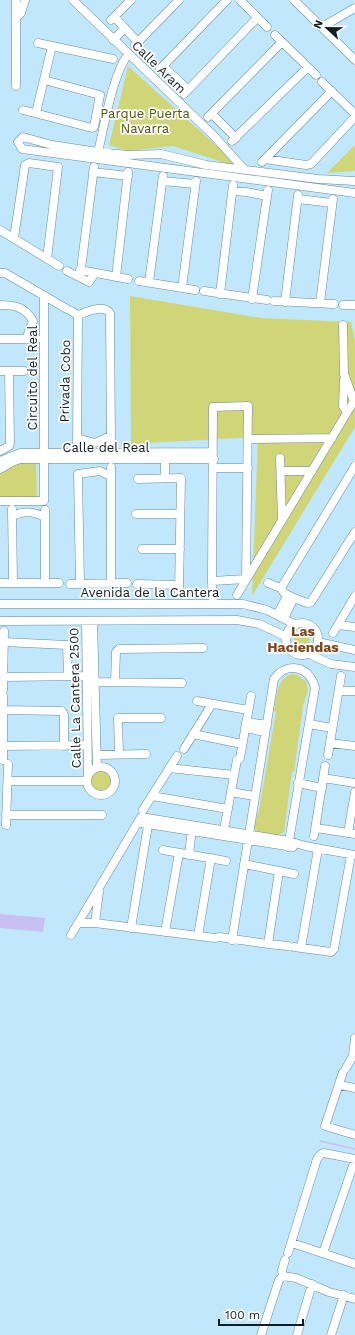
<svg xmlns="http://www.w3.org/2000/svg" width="355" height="1335" font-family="'Work Sans',sans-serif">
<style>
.green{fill:#d0d678}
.water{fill:#c8bff3}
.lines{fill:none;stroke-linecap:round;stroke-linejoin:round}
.stream{stroke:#c8bff3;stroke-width:1.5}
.minor-casing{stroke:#678b9f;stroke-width:9}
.minor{stroke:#fff;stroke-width:8}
.labels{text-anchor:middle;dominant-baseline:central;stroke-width:3.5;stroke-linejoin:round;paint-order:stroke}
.street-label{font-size:13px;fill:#0f1e25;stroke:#fff}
.park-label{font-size:13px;fill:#54570f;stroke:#fff}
.neighbourhood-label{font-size:14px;font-weight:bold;fill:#82451a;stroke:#fff}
</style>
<rect width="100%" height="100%" fill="#c0e7fc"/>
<path class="green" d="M128,66L241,168L173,146L128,151L109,145Z
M355,145V171L327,173Z
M130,296L261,318L351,322L355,341V427L252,596L258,437L131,444Z
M19,462H36L37,497H0V473Z
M294 639a8 8 0 1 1 16 0a8 8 0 1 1-16 0Z
M292,674L297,675L306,681L308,690L303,706L294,772H292L284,832L279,835L256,831L254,826L259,810L276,712L274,711C277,698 276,678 292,674Z
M91 781a10 10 0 1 1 20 0a10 10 0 1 1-20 0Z"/>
<path class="water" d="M0,914L45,918L43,932L0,928Z"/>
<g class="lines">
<path class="stream" d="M320,1141L355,1149"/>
<g class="minor-casing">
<path id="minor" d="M16,0V86
M73,0L213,135L244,169
M240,0L267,27
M294,0L355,60
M114,17L138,42
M16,18L21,13L25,0
M111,20L131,0
M322,27L355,8
M275,35L316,75
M113,40L125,28
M38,43L113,59
M135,45L179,0
M163,66L188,90
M160,69L227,0
M322,82L355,114
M184,94L257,18
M23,110L92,128L94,127L100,95L44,80
M36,113L52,46
M212,114L236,138
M208,117L282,42
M232,141L307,68
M98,152C105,123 112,77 128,54
M265,159L306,165L311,164L355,117
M262,162L332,91
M93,172L128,176
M162,181L195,184
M355,181L318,179L206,165L161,154L128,155L98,152L52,145L23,137L18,142L22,149L355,193
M233,191L246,192L267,196
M298,199L332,203
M0,230L59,266
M14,238L25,165L29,163L58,167L47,259
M80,270L128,279
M67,271L89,282L95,273
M0,273H5L67,309
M80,277L94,167
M116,277L128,172
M139,281L195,290
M149,282L163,176
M182,288L196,181
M204,291L267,300
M220,294L233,185
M252,299L268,190
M274,301L334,304
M285,302L298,195
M320,303L333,199
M0,305C15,305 25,307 33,321L26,339
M343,305H355
M71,311L78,315C87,312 103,304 110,313L111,446
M0,339H37
M0,371H24
M344,380L343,406L347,412
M77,438L95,443L110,436
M248,439L332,438
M77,446L78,315
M0,451L9,446L10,443L9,371
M165,453V478
M280,458L282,519
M0,461L20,453L213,452
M111,467V584
M214,468H248
M0,469L12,462L20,459H214
M281,471H312
M138,479L181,478L179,592
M0,501H44V296
M12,509L13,583
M45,510V583
M136,514H180
M12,516C25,511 32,511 45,517
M142,549H180
M212,581L246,579L248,406L213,407L212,581L213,604
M0,583H59
M80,583L78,474L100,471L110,476
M268,583L281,588L284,593L294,598L307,603L311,602L355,532
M70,584L127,583
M137,584L179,585
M281,588L355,466
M237,595L354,401L344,374L343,325
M0,604H243L267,610L296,625
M277,615L288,595
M284,618L294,598
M0,621L237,620L259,624L287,637
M86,621L88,776
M93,621L97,768
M286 639a16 16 0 1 1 32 0a16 16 0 1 1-32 0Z
M338,625L355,627
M333,633L355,596
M4,642L67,645L68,675
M318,642L355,650
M309,654L331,664L355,667
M4,677L86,676
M89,682L182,683
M115,682L116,652L119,649L203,648
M3,690L4,631
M340,691H355
M197,701L248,710
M3,710L62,711L64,715V746
M246,722L267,725
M309,724L332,728
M245,728L265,732
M193,734L242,744
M330,743L355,746
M3,746L86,745
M184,749L212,704
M119,754L118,718H161
M97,755L146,754
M328,755L341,676
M240,758L251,696
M3,760V696
M87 781a14 14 0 1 1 28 0a14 14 0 1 1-28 0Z
M169,768L234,775
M323,778L355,783
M8,781H87
M298,783L322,788
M231,792L254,796
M152,796L228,809
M143,810L177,756
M6,815H102
M141,823L293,847
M225,824L237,760
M6,825L8,764
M316,828L355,834
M348,833L355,792
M314,836L325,766
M163,850L226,861
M189,855L192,828
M244,864L279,871L268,944L288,946
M279,871L294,874
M79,923H95L215,938
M95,923L99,892
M131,928L149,819
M165,932L179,853
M71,935L141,817L289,841L305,846L355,855
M198,936L211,858
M219,937L268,944
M232,940L274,679C287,661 310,666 315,688L288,847
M294,947L331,952L334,949L351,855
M301,948L318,849
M346,1068L353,1056L355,1038
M343,1072L325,1126L355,1135
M340,1085L355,1088
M292,1243L355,1264
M288,1253L317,1159L321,1154L324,1153L355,1159
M323,1253L355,1160
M283,1276L296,1278L329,1292L355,1299
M283,1276L282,1270L285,1260
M261,1335L279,1280L283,1276
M297,1335L312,1284
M331,1335L344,1295"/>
</g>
<use href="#minor" class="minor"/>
</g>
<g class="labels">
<g class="street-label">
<text transform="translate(159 67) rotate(44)">Calle Aram</text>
<text transform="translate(32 378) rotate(-90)">Circuito del Real</text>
<text transform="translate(65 381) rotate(-89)">Privada Cobo</text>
<text x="106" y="447">Calle del Real</text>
<text x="150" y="592">Avenida de la Cantera</text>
<text transform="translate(75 698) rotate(-91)">Calle La Cantera 2500</text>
</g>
<g class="park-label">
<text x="145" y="113">Parque Puerta<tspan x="145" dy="15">Navarra</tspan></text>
</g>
<g class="neighbourhood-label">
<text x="303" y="631">Las<tspan x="303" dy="16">Haciendas</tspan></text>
</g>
</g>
<g transform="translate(327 28) rotate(292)" stroke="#ffffff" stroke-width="3" paint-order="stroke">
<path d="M0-3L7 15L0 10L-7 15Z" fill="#0f1e25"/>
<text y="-6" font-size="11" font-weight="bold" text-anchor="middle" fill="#0f1e25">N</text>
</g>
<path d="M219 1319v6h84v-6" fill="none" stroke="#0f1e25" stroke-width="2"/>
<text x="225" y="1319" font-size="12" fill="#0f1e25" stroke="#ffffff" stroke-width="3" paint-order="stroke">100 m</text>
</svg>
